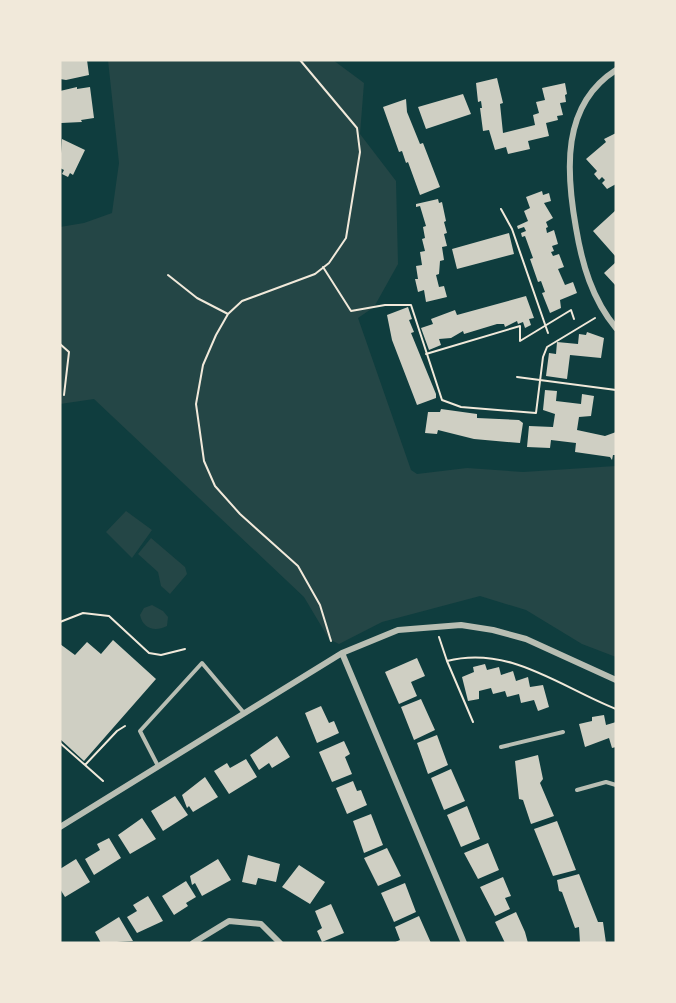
<svg xmlns="http://www.w3.org/2000/svg" width="676" height="1003" font-family="'Roboto Serif',serif">
<style>
.green{fill:#244646}
.building{fill:#cfcfc3}
.lines{fill:none;stroke-linecap:round;stroke-linejoin:round}
.path{stroke:#f1e9da;stroke-width:2}
.service{stroke:#b8beb3;stroke-width:4}
.minor{stroke:#b8beb3;stroke-width:6}
</style>
<rect width="100%" height="100%" fill="#0f3d3e"/>
<path class="green" d="M108,60H333L364,83L360,134L396,181L398,264L374,307L358,318L411,470L417,474L467,468L523,472L616,466V657L582,644L526,610L480,596L382,622L339,644L329,639L304,597L94,399L60,404V227L84,223L112,213L119,163Z
M126,511L152,530L132,558L106,532Z
M151,538L185,567L187,574L170,594L161,586L158,572L138,554Z
M152,605L163,611L168,617L167,626C155,632 143,629 140,615L144,608Z"/>
<path class="building" d="M60,60H87L89,75L66,80L60,79Z
M497,78L503,103L500,104L503,133L535,125L533,115L539,113L536,102L545,100L542,88L565,83L567,94L565,95L566,102L560,103L563,115L557,116L558,120L546,123L549,136L528,141L530,149L508,154L506,147L495,150L489,130L483,131L480,108H482L481,101L478,102L476,83Z
M77,87V89L90,87L94,118L81,120L82,122L61,123L60,91Z
M463,94L471,114L426,129L418,107Z
M406,99L407,112L420,144L423,143L440,187L420,195L408,162L406,163L402,151L399,152L383,107Z
M616,133V184L607,189L602,183L605,180L602,177L599,180L594,174L597,171L586,159L606,142L604,139Z
M62,139L85,150L73,175L70,173L68,177L62,174L64,170L60,168Z
M542,191L543,195L549,193L551,201L544,203L553,218L546,222L548,227L546,228L547,233L554,230L558,244L552,246L554,251L551,252L553,256L559,254L564,267L558,269L565,285L573,282L577,293L560,300L561,308L550,313L542,293L545,292L541,281L538,282L530,259L533,258L525,236L522,237L521,233L526,231L524,227L518,229L517,226L528,221L524,211L530,208L526,197Z
M438,199L439,203L442,202L446,221L444,222L447,233L444,234L447,246L442,247L444,260L440,261L439,274L436,275L439,287L444,286L447,297L426,302L424,290L418,292L415,279H418L416,266L422,265L420,252L425,251L422,239L425,238L423,227L426,226L420,206L416,207V204Z
M616,210V257L593,231Z
M509,233L514,254L457,269L452,249Z
M616,262V286L604,273Z
M526,296L534,318L529,319L531,325L525,328L523,322L518,324L517,321L505,327L504,324H497L464,334L463,331L451,338L439,339L441,345L429,350L421,328L433,324L431,319L455,310L457,315Z
M408,307L412,319L409,320L414,332L411,333L436,394V398L417,405L392,340L387,315Z
M587,332L604,338L601,358L570,355L567,379L546,376L549,353L556,354L557,342L578,344L579,334L586,335Z
M545,390L557,391L556,401L581,404L582,394L594,396L591,416L579,417L577,430L605,436L616,432V455H613L612,460L610,457L575,452L576,443L551,440L550,448L527,447L529,426L553,427L555,414L543,410Z
M441,409L477,414V418L519,420L523,423L520,443L474,439L438,430L437,434L425,433L428,412H440Z
M113,640L156,679L84,761L60,739V644L75,655L87,642L101,654Z
M417,658L425,676L411,682L417,696L399,704L385,672Z
M485,664L487,670L499,667L501,675L513,671L516,681L528,677L530,687L543,685L549,707L538,711L534,700L521,703L519,694L507,697L505,691L493,694L491,688L479,691V699L468,701L462,677L474,672L473,667Z
M421,699L435,730L414,740L401,707Z
M321,706L329,723L334,721L339,733L317,743L305,713Z
M604,715L606,725L616,722V747L612,748L609,738L585,747L579,724L592,721V717Z
M437,735L448,765L428,774L417,743Z
M277,736L290,757L272,768L269,763L259,770L250,755Z
M344,741L350,754L345,757L352,774L332,782L319,752Z
M538,755L543,779L540,783L554,816L531,824L523,800L519,799L515,761Z
M246,759L257,777L229,794L214,771L227,763L230,768Z
M451,769L465,801L444,810L431,778Z
M205,777L218,797L193,812L189,806L187,808L182,795Z
M353,781L357,791L361,790L367,805L347,814L336,788Z
M175,796L188,815L163,831L151,811Z
M467,806L480,839L461,847L447,815Z
M371,814L383,845L364,853L353,821Z
M142,818L156,839L130,854L118,835Z
M557,821L576,870L553,876L534,829Z
M109,838L121,858L94,875L85,859L100,850L97,844Z
M488,843L499,870L478,879L464,853Z
M387,848L401,876L378,886L364,858Z
M248,855L280,864L276,882L258,878L256,885L242,882Z
M76,859L90,882L65,897L60,889V869Z
M218,859L231,880L202,896L195,883L192,885L190,876Z
M299,865L325,882L310,904L282,887Z
M579,874L598,922H603L606,943H580L579,927L575,928L562,892L559,891L557,880Z
M503,877L511,896L505,898L510,909L495,916L480,887Z
M186,881L196,897L186,903L188,906L174,915L162,896Z
M405,883L416,912L394,922L381,893Z
M148,896L163,921L137,933L127,917L137,911L133,905Z
M331,904L344,933L322,942L317,931L322,928L315,911Z
M516,912L525,932L528,943H505L495,922Z
M419,916L431,943H393L400,940L395,927Z
M119,917L133,941L101,943L95,932Z"/>
<g class="lines">
<path class="path" d="M300,60L357,128L360,152L346,238L329,263L315,274L242,301L228,314L216,335L203,365L196,404L204,461L215,486L240,514L298,566L320,605L331,641
M501,209L512,229L548,333
M323,267L351,311L385,305H411L442,400L461,407L536,413L543,357L547,347L595,318
M168,275L197,298L228,314
M60,344L69,352L64,395
M426,354L520,326V341L571,310L574,319
M517,377L616,390
M60,622L83,613L109,616L149,653L161,655L185,649
M439,637L447,661C510,645 560,687 616,709
M447,661L473,722
M60,743L85,765
M103,781L85,765L117,731L125,726"/>
<path class="service" d="M501,747L563,732
M158,766L140,731L202,663L244,713
M577,790L606,782L616,785"/>
<path class="minor" d="M616,70C561,105 566,172 576,228C582,264 592,299 616,328
M342,653L464,943
M60,827L342,653L398,630L461,625L493,630L526,639L616,680
M193,943L229,921L261,924L280,943"/>
</g>
<rect width="676" height="1003" fill="none" stroke="#f1e9da" stroke-width="123"/>
</svg>
